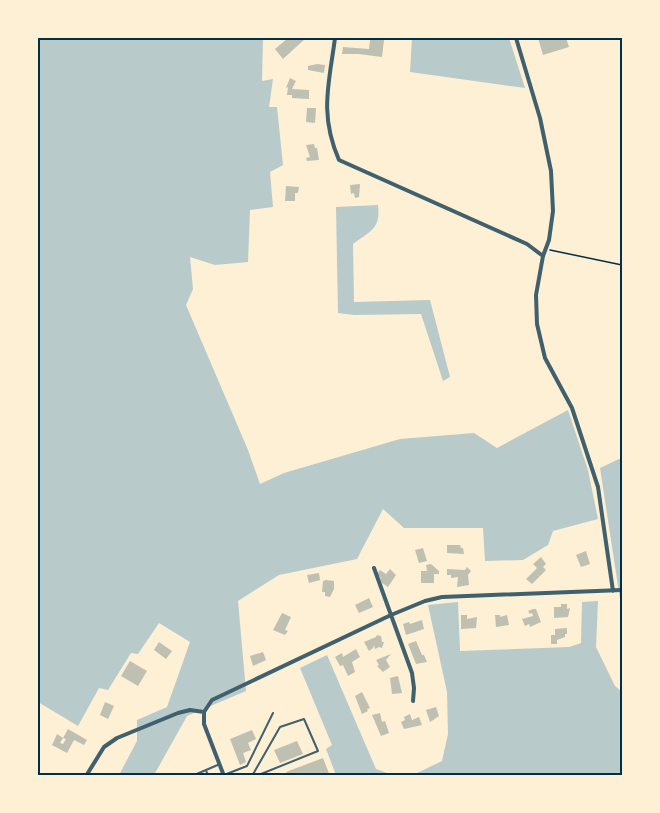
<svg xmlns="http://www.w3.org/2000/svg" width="660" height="813" font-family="Karla,sans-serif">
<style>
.green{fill:#b9caca}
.building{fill:#bec0b2}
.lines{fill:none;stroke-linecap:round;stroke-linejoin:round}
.path{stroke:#003049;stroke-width:1.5}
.service{stroke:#3f606c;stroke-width:2}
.minor{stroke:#3f606c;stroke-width:4}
.neatline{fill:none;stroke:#003049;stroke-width:2}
</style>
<rect width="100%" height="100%" fill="#fdf0d5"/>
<path class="green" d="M38,38H263L262,81L273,79L269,107H277L283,165L270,172L273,207L250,210L248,262L215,265L190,257L193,289L186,305L248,450L260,484L284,473L400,439L474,433L497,448L568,410L588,470L598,519L553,531L548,545L523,560L485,561L483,528H404L383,509L357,559L279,575L238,601L246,691L187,716L154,775H119L137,741V720L167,707L190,642L159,623L138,654L131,653L108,690L99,688L78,726L38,702Z
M412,38H509L525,88L410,72Z
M378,205C381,229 370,231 353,244L354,302L430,300L450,377L443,381L421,314L354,315L338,313L336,207Z
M619,459H622V598L620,599L600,468Z
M598,601L596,647L615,686L622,692V775H413L442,761L448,734L447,692L428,605L458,602L460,651L569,647L581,643L582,602Z
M327,655L376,769L393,775H336L326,749L332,745L300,668Z"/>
<path class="building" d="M288,38H306L283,59L275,49Z
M538,38H566L569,47L543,55Z
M370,40H384L382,57L358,54H342L343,47L369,49Z
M317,64L325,65L324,73L308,70V66Z
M290,78L296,81L292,89L309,90V99L292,98V95H287L288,87L286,88Z
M307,108H316L315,123L306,122Z
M314,144L315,148H317L319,160L307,161L306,158L310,157L306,145Z
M360,184L359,197L355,198L354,193L351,194L350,185Z
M286,186L299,187L298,193H295V201H285Z
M447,545H460L461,548H463L464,554L447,553Z
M423,548L427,561L419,563L415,550Z
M586,551L590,564L581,567L576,555Z
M541,557L546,564L543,567L546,570L532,584L526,579L537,568L533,564Z
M431,564L439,571V574H434V583H421V571H427L426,565Z
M467,567L471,571L468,575L469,585L457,587L458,577L451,578V575H447V569L465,570Z
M390,569L396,575L388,587L382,583L380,579L381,578L377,574L380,570L386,574Z
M319,573L320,580L309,583L307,575Z
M326,580L334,581V589L330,597L325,596V592H322L323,581Z
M369,598L373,607L359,613L355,605Z
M561,604H567V609L570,608L568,617L554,618V607H561Z
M533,609H536L541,622L530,627L529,624L525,626L522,619L533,616L532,613L530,614L528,611Z
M282,613L291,617L285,630L288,631L285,635L273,630Z
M461,615H467V619L477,617L476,628L461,629Z
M495,615H500V617L507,615L509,625L496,627Z
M422,620L424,629L406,635L403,624L409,622L410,624Z
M567,628V634H565V637L557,640V644H551V635H555V629Z
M377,635L381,636L382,642H384L382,648L379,647L375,649L374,645L373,648L369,651L364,642L376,637Z
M416,641L422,655H424L427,662L416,664L408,644Z
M159,642L172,651L166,659L154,650Z
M356,649L360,657L352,662L355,672L348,676L343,665L340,666L335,657L342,653L343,657Z
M263,652L266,660L253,666L250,656Z
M391,654L386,660L390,667L383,672L377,666L379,665L376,660Z
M130,661L147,671L138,686L121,676Z
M398,676L402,693L392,694L390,678Z
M362,692L370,708L367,709L368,711L362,714L355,696Z
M105,702L114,706L108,719L100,715Z
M436,707L439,716L430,722L426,710Z
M380,713L382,722L385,721L389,733L381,736L372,715Z
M410,714L412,720L419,717L422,725L404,729L401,722L405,720L404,717Z
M68,729L87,740L84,745L74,740L67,753L52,745L57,734L63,738L60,743L63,744L66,739L63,738Z
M252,730L256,739L248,743L251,750L243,753L246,762L240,765L230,739Z
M297,741L303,754L280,763L274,750Z
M323,758L330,776H288L286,772Z"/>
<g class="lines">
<path class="path" d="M550,250L622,265"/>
<path class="service" d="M224,775L247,766L273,713
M192,776L206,770
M208,776L206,770L220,764
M252,776L280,727L304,719L318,751L256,776"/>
<path class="minor" d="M335,38C329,84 319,114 339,160L527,244L543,256
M516,38L540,118L551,171L553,211L549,240L543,256L536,295L537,324L545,358L572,408L598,487L613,591
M374,568L412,673L414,688L413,701
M204,712V724L224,776
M86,776L104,747L117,738L178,713L190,710L204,712L212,700L391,615L425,601L442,597L622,590"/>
</g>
<rect width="660" height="813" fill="none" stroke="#fdf0d5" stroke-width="78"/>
<rect x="39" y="39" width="582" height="735" class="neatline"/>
</svg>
